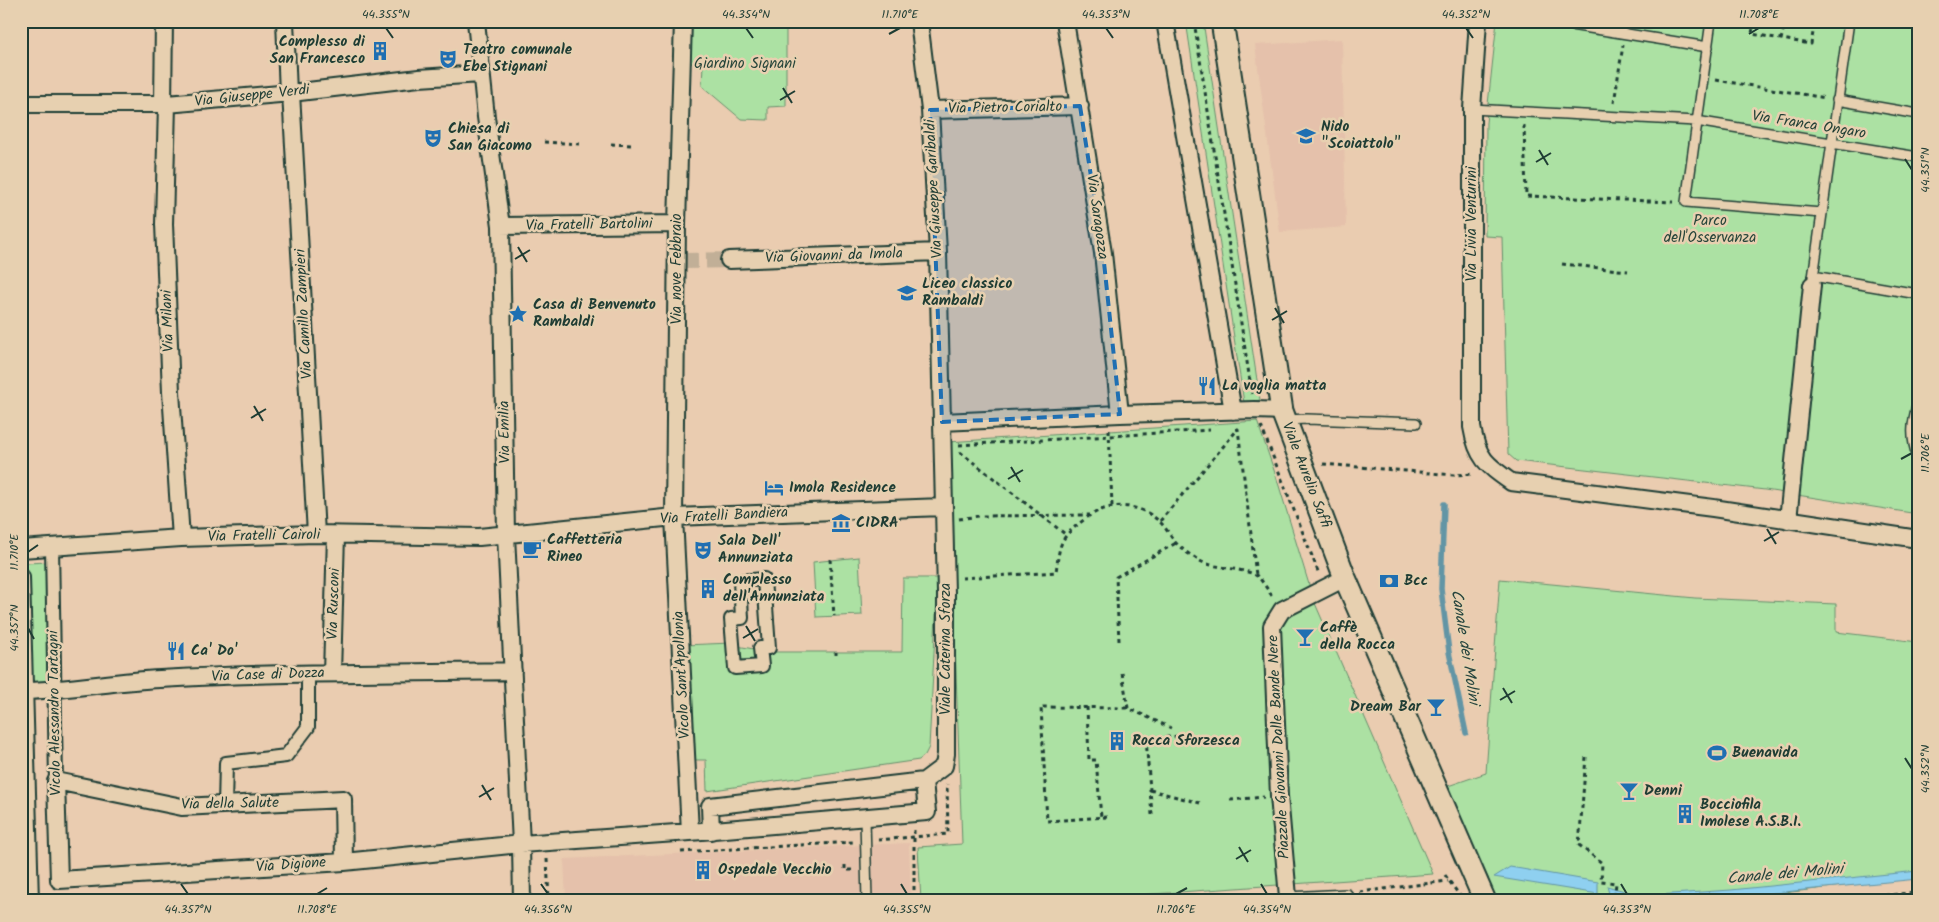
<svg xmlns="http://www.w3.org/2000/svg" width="1939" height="922" font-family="Kalam,sans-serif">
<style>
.built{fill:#e5c1ab}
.green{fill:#ace1a3;stroke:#668f6c}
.water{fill:#8fd0f0;stroke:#6295a5}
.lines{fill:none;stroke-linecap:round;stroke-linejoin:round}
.shore{stroke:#4c787f;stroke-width:1}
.stream{stroke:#6295a5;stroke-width:5.5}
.minor-tunnel{stroke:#c1af97;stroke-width:16;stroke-dasharray:16 8;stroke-linecap:butt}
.service-casing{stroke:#1f3d34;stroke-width:12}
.pedestrian-casing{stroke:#1f3d34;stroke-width:16}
.minor-casing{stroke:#1f3d34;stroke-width:20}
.tertiary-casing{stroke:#1f3d34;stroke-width:25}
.path{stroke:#1f3d34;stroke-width:3;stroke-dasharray:4 4;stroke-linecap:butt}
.service{stroke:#e7d0b0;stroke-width:9}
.pedestrian{stroke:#e7d0b0;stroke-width:12}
.minor{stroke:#e7d0b0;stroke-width:16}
.tertiary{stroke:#e7d0b0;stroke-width:21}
.marked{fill:#1f6fb2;fill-opacity:0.2;stroke:#1f6fb2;stroke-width:4;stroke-dasharray:10 6;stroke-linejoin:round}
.ticks{fill:none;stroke:#1f3d34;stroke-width:2}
.labels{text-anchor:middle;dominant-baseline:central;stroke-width:5;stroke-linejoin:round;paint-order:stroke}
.poi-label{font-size:15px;font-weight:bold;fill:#1f3d34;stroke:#e7d0b0;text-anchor:start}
.park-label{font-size:15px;fill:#26453a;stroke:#e7d0b0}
.street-label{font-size:15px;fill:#1f3d34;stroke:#e7d0b0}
.water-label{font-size:16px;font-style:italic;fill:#25443d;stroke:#e7d0b0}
.neatline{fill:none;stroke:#1f3d34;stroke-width:2}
.ticks-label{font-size:12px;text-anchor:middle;fill:#1f3d34}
</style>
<rect width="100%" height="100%" fill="#eaccb0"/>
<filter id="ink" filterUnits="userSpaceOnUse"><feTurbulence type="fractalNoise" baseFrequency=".02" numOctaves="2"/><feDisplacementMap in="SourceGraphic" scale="10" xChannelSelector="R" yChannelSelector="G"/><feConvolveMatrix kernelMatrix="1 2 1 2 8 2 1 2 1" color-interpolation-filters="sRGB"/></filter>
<g filter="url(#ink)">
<path class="built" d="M1342,39L1346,227L1280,232L1255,45Z
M909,843L911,901H566L564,859Z"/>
<path class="green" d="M692,21H786V106L768,107V120L741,119L702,86L703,64L690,63Z
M1186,21H1203L1260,400L1244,403Z
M1497,21H1918V514L1765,490L1516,461L1508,454L1502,237L1485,236L1486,123Z
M1257,421L1276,476L1314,601L1433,874L1053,901H921L918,847L962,844L948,442Z
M859,557L862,615L816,617L813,562Z
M49,562L51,683L28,684L26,563Z
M903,578H938L929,747L925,755L919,760L707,791L706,760H689L684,645L731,643V645L771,652H902Z
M1500,579L1695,598L1836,604V632L1918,642V877L1716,901H1495L1488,878L1445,787L1486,773Z"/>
<path class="water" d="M1510,867L1598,882V894L1494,877Z
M1918,871V879L1692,901H1611L1607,886L1642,896L1731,890Z"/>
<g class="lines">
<path class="shore" d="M1616,901V896L1618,894L1642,901L1709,897L1712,901"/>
<path class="stream" d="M1444,504L1441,589L1449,652L1466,733"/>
<path class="minor-tunnel" d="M682,261L729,260"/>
<g class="service-casing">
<path id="service" d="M1546,21L1708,47
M1711,21L1686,202L1822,213
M1837,100L1918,114
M1472,109L1696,121L1918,157
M1813,276L1918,294
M1812,285L1849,21
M1918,402C1912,423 1910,437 1918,458
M1287,420L1307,419L1416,423
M865,818L867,901
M1288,900V897L1347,894"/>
</g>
<g class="pedestrian-casing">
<path id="pedestrian" d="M52,547L56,781
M764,579L769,648H760L762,666L735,668L731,619L742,618L740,581Z
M225,806L226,763L286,756L308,727V673"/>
</g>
<g class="minor-casing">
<path id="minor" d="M285,21L288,93
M476,21L486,117L501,226L506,535L521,844L522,901
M683,21L677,224L674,517L690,832
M1065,21L1103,253L1120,414
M1165,21L1233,411
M1478,21L1472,109V427C1477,458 1487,465 1511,482L1713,508L1918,539
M291,93L316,534
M21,104H167L291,93L419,78L481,74
M163,104L164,21
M167,104L164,224L171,392L181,538
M930,110L1080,106
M501,226L677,224
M729,260L938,252
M942,422L1120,414L1254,410L1282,411
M1788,520L1812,285
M21,549L181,538L316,534L479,537L674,517L943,507
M21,577L30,901
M332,673L336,535
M25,691C70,690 115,681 160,679C277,672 395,673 513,671
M711,831L710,806L924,781
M344,862L343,799L182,807L56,781L59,880L344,862L521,844L690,832L927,812L924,781L944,766L946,754V593L938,252L930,110L919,21
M1288,897L1279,796L1272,626L1282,610L1345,578"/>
</g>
<g class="tertiary-casing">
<path id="tertiary" d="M1222,21L1282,411L1345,578L1485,901"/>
</g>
<path class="path" d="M1194,21L1252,394
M1754,21L1752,34L1811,44L1815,21
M1781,40L1785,21
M1716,80L1826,98
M1614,103L1623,45
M1524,125L1526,196L1673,202
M544,142L581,144
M611,144L631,145
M1562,264L1628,271
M1261,426L1319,574
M1236,429H1238L1256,575
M1109,430L1112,506
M959,445L1210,430
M960,452L1065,534
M1323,464L1454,475L1474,474
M959,519L979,516L1090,515
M1160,521L1238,429
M830,559L834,616
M962,578L1056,572C1060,541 1060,538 1085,519C1108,501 1140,502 1161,523C1167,529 1171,538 1177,544C1184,551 1193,557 1202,562C1214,568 1249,569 1257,576C1263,581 1268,591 1273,597
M1119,641L1116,577L1176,543
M836,655V652
M1122,673L1128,708L1171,728
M1087,707L1089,760H1096L1101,817
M1586,757L1579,845L1602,863L1601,881L1616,883L1614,901
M1150,790L1200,803
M1230,800L1264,797
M1152,815L1146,739L1191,735
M1107,817L1047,821L1041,707L1128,708
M914,830V901
M878,840L948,834L947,784
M681,852L854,842
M547,859L549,901
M845,865V870H853
M1445,875L1460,896
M1360,892L1448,881
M1217,901L1271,898
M1781,901L1842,900L1918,892"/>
<use href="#service" class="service"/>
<use href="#pedestrian" class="pedestrian"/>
<use href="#minor" class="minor"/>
<use href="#tertiary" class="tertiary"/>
</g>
</g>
<path class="marked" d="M1080,106L1103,253L1120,414L942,422L930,110Z"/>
<path class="ticks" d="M386,28L393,38M746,28L753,38M1106,28L1113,38M1466,28L1473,38M889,34L900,28M1749,34L1759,28M783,88L792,103M780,100L795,91M1539,150L1548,165M1905,159L1912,170M1536,162L1551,153M518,247L527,262M515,259L530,250M1275,308L1284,323M1272,320L1287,311M254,406L263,421M251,418L266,409M1901,459L1912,453M1011,467L1020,482M1008,479L1023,470M1767,529L1776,544M1764,541L1779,532M28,552L38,545M746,626L755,641M28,628L34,639M743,638L758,629M1503,688L1512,703M1500,700L1515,691M1905,758L1912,769M482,785L491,800M479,797L494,788M1239,847L1248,862M1236,859L1251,850M181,884L188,894M541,884L548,894M901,884L907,894M1261,884L1267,894M1621,884L1627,894M317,894L327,888M1176,894L1187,888"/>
<defs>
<g id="building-bare" transform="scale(1.5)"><path d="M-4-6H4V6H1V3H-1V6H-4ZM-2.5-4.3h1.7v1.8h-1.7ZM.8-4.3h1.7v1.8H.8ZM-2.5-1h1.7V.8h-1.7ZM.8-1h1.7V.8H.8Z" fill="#1f6fb2" stroke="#e7d0b0" stroke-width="2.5" paint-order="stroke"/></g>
<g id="theatre-bare" transform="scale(1.5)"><path d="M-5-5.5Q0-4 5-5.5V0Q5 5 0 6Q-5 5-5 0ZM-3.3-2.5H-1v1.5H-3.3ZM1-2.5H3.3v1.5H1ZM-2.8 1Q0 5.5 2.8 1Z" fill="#1f6fb2" stroke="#e7d0b0" stroke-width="2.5" paint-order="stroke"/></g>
<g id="school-bare" transform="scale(1.5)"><path d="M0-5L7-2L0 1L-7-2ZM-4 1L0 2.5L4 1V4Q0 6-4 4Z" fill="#1f6fb2" stroke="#e7d0b0" stroke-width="2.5" paint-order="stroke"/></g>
<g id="sight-bare" transform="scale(1.5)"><path d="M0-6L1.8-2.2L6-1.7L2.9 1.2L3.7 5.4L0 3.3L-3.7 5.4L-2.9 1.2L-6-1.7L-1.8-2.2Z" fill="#1f6fb2" stroke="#e7d0b0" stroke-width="2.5" paint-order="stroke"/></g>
<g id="restaurant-bare" transform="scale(1.5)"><path d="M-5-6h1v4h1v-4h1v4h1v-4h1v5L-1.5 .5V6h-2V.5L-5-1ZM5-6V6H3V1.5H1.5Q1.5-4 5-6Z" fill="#1f6fb2" stroke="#e7d0b0" stroke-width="2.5" paint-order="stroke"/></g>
<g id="hotel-bare" transform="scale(1.5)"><path d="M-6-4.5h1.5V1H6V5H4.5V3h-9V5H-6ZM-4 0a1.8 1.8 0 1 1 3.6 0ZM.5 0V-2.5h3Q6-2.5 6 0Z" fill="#1f6fb2" stroke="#e7d0b0" stroke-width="2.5" paint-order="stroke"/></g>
<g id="museum-bare" transform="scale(1.5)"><path d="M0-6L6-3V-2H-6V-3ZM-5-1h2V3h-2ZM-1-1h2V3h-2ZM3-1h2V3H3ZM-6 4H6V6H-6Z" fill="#1f6fb2" stroke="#e7d0b0" stroke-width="2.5" paint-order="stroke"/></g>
<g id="cafe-bare" transform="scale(1.5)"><path d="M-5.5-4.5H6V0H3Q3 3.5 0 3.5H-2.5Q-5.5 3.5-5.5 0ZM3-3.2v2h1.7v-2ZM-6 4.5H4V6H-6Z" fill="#1f6fb2" stroke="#e7d0b0" stroke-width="2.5" paint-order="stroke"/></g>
<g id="bank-bare" transform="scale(1.5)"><path d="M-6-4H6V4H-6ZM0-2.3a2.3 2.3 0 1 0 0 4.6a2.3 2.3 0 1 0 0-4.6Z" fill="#1f6fb2" stroke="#e7d0b0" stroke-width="2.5" paint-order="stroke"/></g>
<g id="bar-bare" transform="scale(1.5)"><path d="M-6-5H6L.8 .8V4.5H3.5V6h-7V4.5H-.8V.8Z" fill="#1f6fb2" stroke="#e7d0b0" stroke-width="2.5" paint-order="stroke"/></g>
<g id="stadium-bare" transform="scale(1.5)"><path d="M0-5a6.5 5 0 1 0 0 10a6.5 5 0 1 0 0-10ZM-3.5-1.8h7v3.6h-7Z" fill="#1f6fb2" stroke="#e7d0b0" stroke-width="2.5" paint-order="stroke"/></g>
</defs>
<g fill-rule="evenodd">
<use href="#building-bare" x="380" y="51"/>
<use href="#theatre-bare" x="448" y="59"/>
<use href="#school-bare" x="1306" y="136"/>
<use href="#theatre-bare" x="433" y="138"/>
<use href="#school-bare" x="907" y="293"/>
<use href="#sight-bare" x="518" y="314"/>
<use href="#restaurant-bare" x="1207" y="386"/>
<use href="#hotel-bare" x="774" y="488"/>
<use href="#museum-bare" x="841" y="523"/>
<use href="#cafe-bare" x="532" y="549"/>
<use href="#theatre-bare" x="703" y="550"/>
<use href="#bank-bare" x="1389" y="581"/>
<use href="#building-bare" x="708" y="589"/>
<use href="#bar-bare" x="1305" y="637"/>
<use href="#restaurant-bare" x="176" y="651"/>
<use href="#bar-bare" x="1436" y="707"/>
<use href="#building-bare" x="1117" y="741"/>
<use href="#stadium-bare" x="1717" y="753"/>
<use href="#bar-bare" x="1629" y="791"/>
<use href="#building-bare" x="1685" y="814"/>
<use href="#building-bare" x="703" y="870"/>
</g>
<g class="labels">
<g class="poi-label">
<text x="365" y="42" text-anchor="end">Complesso di<tspan x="365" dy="17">San Francesco</tspan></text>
<text x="463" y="50">Teatro comunale<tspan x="463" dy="17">Ebe Stignani</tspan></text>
<text x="1321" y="127">Nido<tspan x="1321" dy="17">"Scoiattolo"</tspan></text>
<text x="448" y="129">Chiesa di<tspan x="448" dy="17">San Giacomo</tspan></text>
<text x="922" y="284">Liceo classico<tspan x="922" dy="17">Rambaldi</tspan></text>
<text x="533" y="305">Casa di Benvenuto<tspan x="533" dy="17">Rambaldi</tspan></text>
<text x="1222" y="386">La voglia matta</text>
<text x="789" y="488">Imola Residence</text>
<text x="856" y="523">CIDRA</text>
<text x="547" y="540">Caffetteria<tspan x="547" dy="17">Rineo</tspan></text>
<text x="718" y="541">Sala Dell'<tspan x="718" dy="17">Annunziata</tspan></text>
<text x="723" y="580">Complesso<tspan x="723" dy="17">dell'Annunziata</tspan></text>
<text x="1404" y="581">Bcc</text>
<text x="1320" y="628">Caffè<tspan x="1320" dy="17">della Rocca</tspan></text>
<text x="191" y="651">Ca' Do'</text>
<text x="1421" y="707" text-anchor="end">Dream Bar</text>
<text x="1132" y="741">Rocca Sforzesca</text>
<text x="1732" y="753">Buenavida</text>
<text x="1644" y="791">Denni</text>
<text x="1700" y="805">Bocciofila<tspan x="1700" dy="17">Imolese A.S.B.I.</tspan></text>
<text x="718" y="870">Ospedale Vecchio</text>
</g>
<g class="park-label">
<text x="745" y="64">Giardino Signani</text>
<text x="1710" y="221">Parco<tspan x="1710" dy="17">dell'Osservanza</tspan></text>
</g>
<g class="street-label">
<text transform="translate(252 96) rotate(-6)">Via Giuseppe Verdi</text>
<text transform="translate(1005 108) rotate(-1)">Via Pietro Corialto</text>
<text transform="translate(1809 125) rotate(9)">Via Franca Ongaro</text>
<text transform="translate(934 189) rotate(-93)">Via Giuseppe Garibaldi</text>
<text transform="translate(1097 217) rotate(82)">Via Saragozza</text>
<text transform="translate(1472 224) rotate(-90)">Via Livia Venturini</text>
<text transform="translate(589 225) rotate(-1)">Via Fratelli Bartolini</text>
<text transform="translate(834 256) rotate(-2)">Via Giovanni da Imola</text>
<text transform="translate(677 269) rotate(-90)">Via nove Febbraio</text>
<text transform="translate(304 314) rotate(-93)">Via Camillo Zampieri</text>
<text transform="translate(168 321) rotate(-92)">Via Milani</text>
<text transform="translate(505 432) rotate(-91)">Via Emilia</text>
<text transform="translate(1306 475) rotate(69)">Viale Aurelio Saffi</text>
<text transform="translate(724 516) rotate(-3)">Via Fratelli Bandiera</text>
<text transform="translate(264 536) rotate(-1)">Via Fratelli Cairoli</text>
<text transform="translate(334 604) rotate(-88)">Via Rusconi</text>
<text transform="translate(946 649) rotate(-90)">Viale Caterina Sforza</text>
<text transform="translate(268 675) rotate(-2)">Via Case di Dozza</text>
<text transform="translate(682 675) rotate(-93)">Vicolo Sant'Apollonia</text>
<text transform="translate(55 713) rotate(-91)">Vicolo Alessandro Tartagni</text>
<text transform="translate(1279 747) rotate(-93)">Piazzale Giovanni Dalle Bande Nere</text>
<text transform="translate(230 804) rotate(-1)">Via della Salute</text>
<text transform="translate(291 865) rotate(-4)">Via Digione</text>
</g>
<g class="water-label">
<text transform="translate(1465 647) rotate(81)">Canale dei Molini</text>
<text transform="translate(1785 874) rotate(-5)">Canale dei Molini</text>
</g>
</g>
<rect width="1939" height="922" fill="none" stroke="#e7d0b0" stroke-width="55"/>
<rect x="28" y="28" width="1884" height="866" class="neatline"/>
<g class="ticks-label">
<text x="386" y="18">44.355°N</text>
<text x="746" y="18">44.354°N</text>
<text x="900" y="18">11.710°E</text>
<text x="1106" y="18">44.353°N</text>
<text x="1466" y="18">44.352°N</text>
<text x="1759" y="18">11.708°E</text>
<text transform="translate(1925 170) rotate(-90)" y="4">44.351°N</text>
<text transform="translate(1925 453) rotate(-90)" y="4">11.706°E</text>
<text transform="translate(14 552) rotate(-90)" y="4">11.710°E</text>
<text transform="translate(14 628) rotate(-90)" y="4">44.357°N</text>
<text transform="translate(1925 769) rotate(-90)" y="4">44.352°N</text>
<text x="188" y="913">44.357°N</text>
<text x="317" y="913">11.708°E</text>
<text x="548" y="913">44.356°N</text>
<text x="907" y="913">44.355°N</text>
<text x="1176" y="913">11.706°E</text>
<text x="1267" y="913">44.354°N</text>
<text x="1627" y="913">44.353°N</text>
</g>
</svg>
